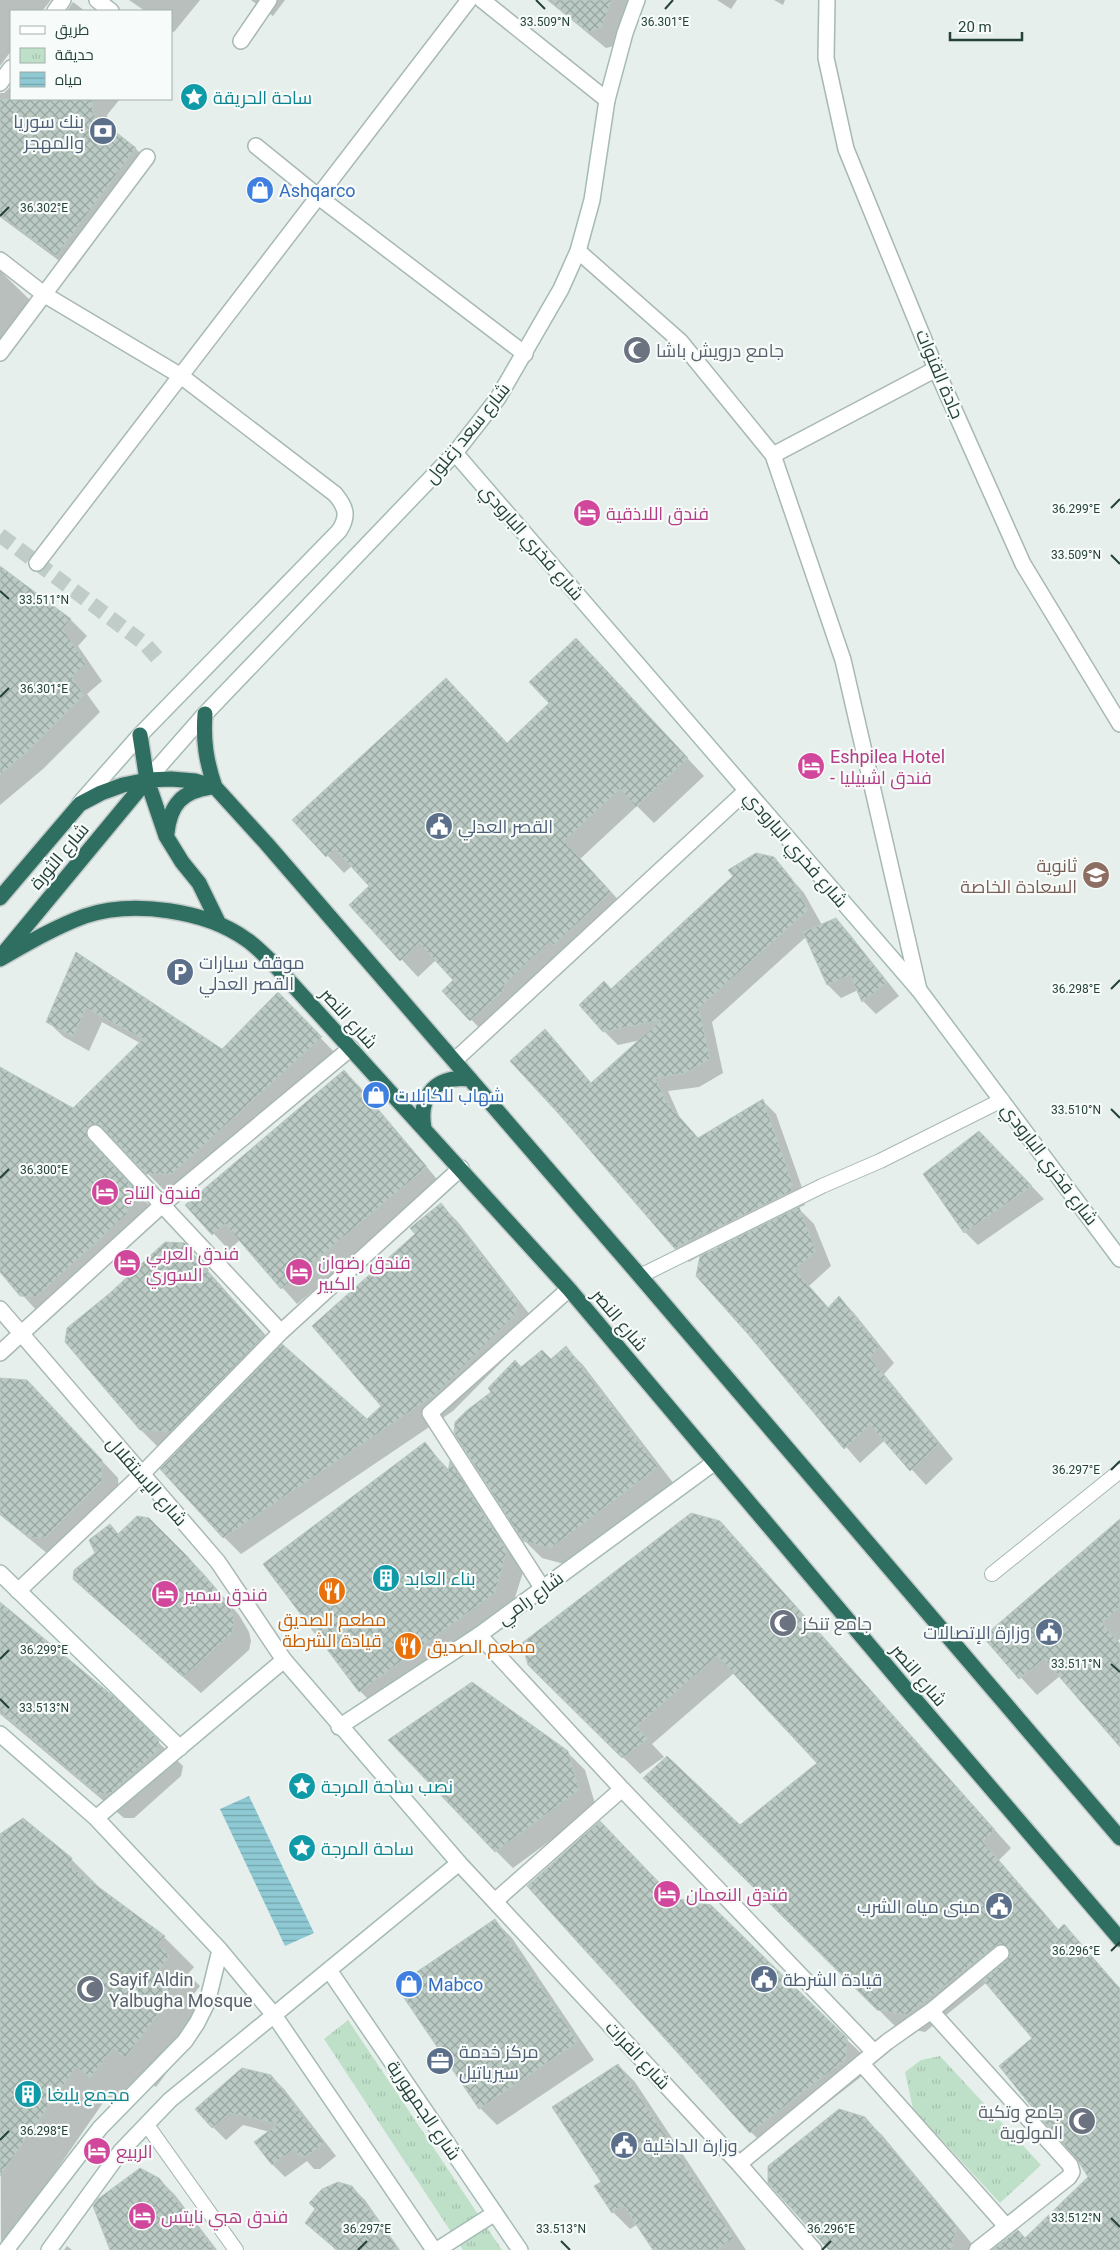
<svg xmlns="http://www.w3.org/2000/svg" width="1120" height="2250" font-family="Roboto,Cairo,sans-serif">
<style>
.park{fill:url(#park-tufts)}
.water{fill:url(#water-rules)}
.shadow{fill:#0003;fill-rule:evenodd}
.building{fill:url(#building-cross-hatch);stroke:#b8c9c2}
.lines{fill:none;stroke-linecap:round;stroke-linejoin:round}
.street-tunnel{stroke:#bfccc8;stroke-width:15;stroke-dasharray:15 8;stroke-linecap:butt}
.lane-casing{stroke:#a8b8b2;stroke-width:16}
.street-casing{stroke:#a8b8b2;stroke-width:18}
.secondary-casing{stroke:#a4bbb3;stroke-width:18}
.highway-casing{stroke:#c2cac8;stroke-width:18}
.lane{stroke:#fff;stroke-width:14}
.street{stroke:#fff;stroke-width:15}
.secondary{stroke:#fff;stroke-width:15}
.highway{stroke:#2f6f62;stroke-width:15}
.ticks{fill:none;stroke:#24423a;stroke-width:2}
.labels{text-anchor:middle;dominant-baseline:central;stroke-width:4.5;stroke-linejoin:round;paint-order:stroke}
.culture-label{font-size:18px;fill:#0d838f;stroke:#f7fbf9;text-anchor:start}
.service-label{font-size:18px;fill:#4e5e75;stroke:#f7fbf9;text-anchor:start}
.shop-label{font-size:18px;fill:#366cbe;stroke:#f7fbf9;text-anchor:start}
.worship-label{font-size:18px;fill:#5b616d;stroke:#f7fbf9;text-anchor:start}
.street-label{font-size:18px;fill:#24423a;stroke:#f7fbf9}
.hotel-label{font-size:18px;fill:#b23c85;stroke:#f7fbf9;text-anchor:start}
.education-label{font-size:18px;fill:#785e54;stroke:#f7fbf9;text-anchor:end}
.food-label{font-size:18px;fill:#c56008;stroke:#f7fbf9}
.ticks-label{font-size:12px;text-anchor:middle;fill:#24423a;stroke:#f7fbf9;stroke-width:4.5;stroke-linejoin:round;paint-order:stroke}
</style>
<defs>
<pattern id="park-tufts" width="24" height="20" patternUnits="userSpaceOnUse" patternTransform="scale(1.25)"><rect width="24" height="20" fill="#bfe0c8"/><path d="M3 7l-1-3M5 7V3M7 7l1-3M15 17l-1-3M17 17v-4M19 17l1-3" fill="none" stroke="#a4c1ad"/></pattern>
<pattern id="water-rules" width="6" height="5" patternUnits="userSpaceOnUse" patternTransform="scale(1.25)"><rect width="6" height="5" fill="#8ec9d4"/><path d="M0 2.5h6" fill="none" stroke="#74a5ad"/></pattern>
<pattern id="building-cross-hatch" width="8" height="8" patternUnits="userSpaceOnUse" patternTransform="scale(1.25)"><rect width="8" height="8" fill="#bbcac4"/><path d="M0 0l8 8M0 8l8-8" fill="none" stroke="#98a6a0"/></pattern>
</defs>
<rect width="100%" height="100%" fill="#e6efeb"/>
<path class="park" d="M348,2020L502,2250H463L324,2039Z
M940,2056L1041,2165L1000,2203L913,2109L905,2072L921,2060Z"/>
<path class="water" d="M249,1796L314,1933L285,1946L220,1809Z"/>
<path class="shadow" d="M0,0H51L42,11H11V51L0,66Z
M129,0H200L174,32L171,31V11H145Z
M251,0H285L273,16Z
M547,0H635L618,45L606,48Z
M717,0H737L731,9Z
M774,0H785L783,5Z
M73,2L85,11H67Z
M11,86V99H120L107,115L108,127L135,148L151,164L73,271L0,217V93H4Z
M0,271L31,301L0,341Z
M0,568L71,620L87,636L78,646L102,681L87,694L100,712L43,769L0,805Z
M593,657L704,776L654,823L637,806L580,859L628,910L488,1037L444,991L455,980L436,960L418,977L351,905L371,886L352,866L344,873L294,820L507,744L551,703Z
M774,859L804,893L822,925L835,919L848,932L899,996L876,1014L863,1001L858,990L841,998L828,985L806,937L712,1022L723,1073L699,1087L668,1091L680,1118L699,1139L763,1101L776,1114L806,1199L803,1200L805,1205L798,1208L814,1224L831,1266L809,1286L829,1308L839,1298L854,1313L894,1363L884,1374L953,1459L926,1485L885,1440L860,1463L698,1276L701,1255L689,1262L676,1248L545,1031L592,1084L641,1040L618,1045L604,1031L611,990ZM717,1246L719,1248L708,1254L707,1252Z
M77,953L222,1051L278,994L336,1054L188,1189H163L114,1139L105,1141L101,1147L104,1157L150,1206L37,1311L0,1270V1069L73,1109L140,1043L102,1022L89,1051L64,1037L48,1022Z
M344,1071L360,1087L441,1184L297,1304L240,1240L229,1250L187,1205Z
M992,1145L1044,1199L978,1245L965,1232Z
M441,1205L458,1222L534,1320L531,1332L453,1411L241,1554L224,1537L184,1448L158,1447L141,1430L184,1244L209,1270L208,1271L279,1350L367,1421L383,1406L417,1234Z
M566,1348L583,1365L674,1484L568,1565L542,1558L524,1540L522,1368L551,1361Z
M0,1384L44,1399L118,1478L119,1499L48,1554L0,1515Z
M425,1444L450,1471L451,1464L467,1480L524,1569L511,1610L377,1708L360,1691Z
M149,1519L203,1573L239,1615L249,1632L251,1641L249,1650L201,1693L74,1579L119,1535Z
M1120,1521V1639L1118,1641L1120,1643V1746L1060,1676L1037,1695L984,1637Z
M719,1522L1011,1848L999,1860L1059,1930L1064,1926L1120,1988V2250H994L1026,2239L1089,2177L1034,2038L986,1983L925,2032L895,2026L645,1778L740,1827L819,1763L734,1673L652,1744L664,1757L640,1774L529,1664Z
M0,1603L158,1742L183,1766L181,1776L134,1818H124L0,1714Z
M567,1752L585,1770L596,1807L513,1868L496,1851Z
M0,1836L71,1859L102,1890L164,1937L194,1967L188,1974L200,1986L189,2000L204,2015L195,2035L156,2087L144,2077L121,2107L107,2097L1,2250Z
M674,1899L846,2039L864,2056L862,2076L768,2149L751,2132Z
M495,1921L512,1938L594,2060L497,2125L480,2108Z
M618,2065L635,2082L746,2250H655L638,2224L630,2229L613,2212L603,2182Z
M271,2076L284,2089L336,2156L320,2169H314L307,2161L285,2177L272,2164L270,2132L243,2125L226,2140L213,2127Z
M864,2118L882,2135L973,2245L972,2250H832Z
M159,2179L175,2195L217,2250H111Z
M352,2187L365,2200L400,2250H336L307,2223Z
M67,2246L72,2250H64Z"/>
<path class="building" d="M549,0H612L601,28L588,32Z
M0,99H92L93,114L136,148L56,256L0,215Z
M0,566L71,619L63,629L86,664L72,677L84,695L27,752L0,775Z
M576,638L688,758L636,807L620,789L564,841L611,892L554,945L550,941L505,984L503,991L470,1021L442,991L453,980L419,943L400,961L349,905L369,886L335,849L326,857L292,820L446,678L507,743L549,703L529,682Z
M756,853L774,857L791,878L808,910L699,1008L710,1059L685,1073L655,1078L667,1103L698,1138L763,1099L793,1185L790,1186L792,1191L704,1235V1232L675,1249L558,1113L510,1061L545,1029L591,1083L661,1020L603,1032L579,1005L604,981L611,989L733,876L728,870Z
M836,918L887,982L862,1002L850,975L827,985L803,932Z
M76,952L222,1049L278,992L322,1037L172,1174H146L102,1127L97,1124L89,1126L86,1131L88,1139L135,1189L127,1214L36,1297L20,1296L0,1272V1067L73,1108L143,1039L86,1008L73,1037L46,1022Z
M344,1070L427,1167L281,1289L225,1224L212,1235L185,1205Z
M979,1131L1032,1186L964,1233L923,1174Z
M441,1203L518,1302L515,1315L436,1394L223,1538L160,1469L282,1344L367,1419L381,1406L312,1326L415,1234L410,1228Z
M799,1207L816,1251L795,1270L828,1308L839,1296L879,1347L870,1358L939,1444L910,1471L870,1425L844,1449L747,1333L696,1276L700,1256Z
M165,1242L185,1243L193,1252L191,1254L265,1335L170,1432L140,1430L65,1342L67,1328L110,1293Z
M566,1346L658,1467L551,1548L523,1541L454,1433L455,1422L466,1411L491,1392L488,1388L515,1360L521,1367L542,1350L551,1359Z
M0,1378L27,1380L102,1460V1481L46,1537L30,1538L0,1514Z
M425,1442L448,1472L450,1461L507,1551L495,1593L359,1692L263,1564Z
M691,1513L720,1521L995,1830L983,1842L1058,1930L1064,1924L1120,1989V2250H992L1018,2230L1025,2238L1088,2177L1077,2159L1043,2121L999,2066L1032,2038L983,1980L1007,1960L1010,1952L1008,1947L1000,1944L995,1946L907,2015L877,2010L643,1778L667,1756L740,1825L817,1763L717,1656L636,1727L648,1739L622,1758L528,1665L522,1643Z
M137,1516L149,1518L186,1555L222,1596L233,1614L234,1623L232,1633L183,1677L73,1579L74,1570L95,1553L89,1540L110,1524L118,1534Z
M1120,1519V1607L1102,1623L1120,1644V1747L1044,1659L1019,1679L983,1637Z
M0,1602L119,1701L159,1741L157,1751L110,1794H98L0,1711Z
M472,1682L568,1751L579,1790L495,1852L388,1740Z
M23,1818L72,1858L70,1866L165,1936L157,1945L170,1955L158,1972L174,1984L162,2001L166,2004L125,2058L113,2048L90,2078L76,2067L0,2176V1834Z
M600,1821L674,1898L711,1905L847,2038L846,2059L750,2133L527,1886Z
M495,1919L578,2042L479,2109L396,1986Z
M618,2064L734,2238L717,2250H653L623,2205L612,2213L594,2186L601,2182L552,2107Z
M242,2068L271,2075L324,2143L307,2156H300L294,2149L272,2165L254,2142L278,2124L230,2113L212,2128L195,2109Z
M839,2109L865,2117L957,2227L951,2250H829L768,2183V2166Z
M140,2168L159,2178L215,2250H110L93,2206L98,2199Z
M338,2182L352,2186L399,2250H337L305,2223L315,2209L309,2203L322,2189Z"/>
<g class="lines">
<path class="street-tunnel" d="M0,535L145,644L161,662"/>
<g class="lane-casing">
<path id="lane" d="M640,1276L822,1186L880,1161L1002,1100
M992,1574L1120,1471
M147,2125L236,2250"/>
</g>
<g class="street-casing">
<path id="street" d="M97,0L111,11
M482,0L607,100
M827,0L826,58L846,149L936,369L1023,564L1120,724
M55,11L63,0
M241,41L269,0
M0,83L11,68
M256,146L320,198L525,354
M578,251L680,341L773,455L843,660L919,990
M0,260L45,295L181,376L335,494
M0,353L147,157
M773,455L936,369
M37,563L469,0
M454,1061L746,791
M95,1133L281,1332
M0,1309L218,1562L284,1660
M0,1353L162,1205L351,1048
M543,1589L430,1413L569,1289
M18,1591L142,1474L281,1332L461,1168
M479,1635L622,1789L495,1901
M622,1789L874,2052
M459,1863L739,2164L814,2250
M931,2011L1070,2165L1072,2172L1069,2177L977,2250
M861,2063L1006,2226
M739,2164L887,2042L931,2011L1001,1953"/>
</g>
<g class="secondary-casing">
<path id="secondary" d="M455,453L919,990L1120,1259
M147,780L205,714L455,453L498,398L561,289L578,251L592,200L607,100L625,33L637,0
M80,803L140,735L339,531C349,516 346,507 335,494
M0,1573L180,1748
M339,1727L479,1635L715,1462
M0,1734L96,1818L220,1950L274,2015L459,1863L284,1660L96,1818
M329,1970L520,2250
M6,2250L100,2128L185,2041L197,2023L207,2003L220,1950
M49,2250L121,2151L170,2100L274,2015L434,2250
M437,2250L495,2213"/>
</g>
<g class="highway-casing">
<path id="highway" d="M205,714C203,740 206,761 215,787
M140,735L147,780L166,836L182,862L199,883L219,924
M167,833C170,805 182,791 211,787
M0,898L80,804L101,793L123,785L147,780L171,779L195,781L215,787L266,843L640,1276L1120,1838
M3,954L147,780
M0,959C28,943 55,927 85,916C133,900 206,910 247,940C256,946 264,955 272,962L569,1289L907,1690L1120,1939
M424,1128C418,1095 437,1075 470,1079"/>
</g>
<use href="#lane" class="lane"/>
<use href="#street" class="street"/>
<use href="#secondary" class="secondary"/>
<use href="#highway" class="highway"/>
</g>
<path class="ticks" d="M536,0L545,9M665,9L673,0M0,216L9,207M1111,508L1120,499M1111,555L1120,564M0,591L9,599M0,697L9,688M1111,989L1120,980M1111,1109L1120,1118M0,1178L9,1169M1111,1470L1120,1461M0,1659L9,1650M1111,1664L1120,1672M0,1699L9,1708M1111,1951L1120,1942M0,2140L9,2131M1111,2218L1120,2227M561,2241L570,2250M358,2250L367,2241M822,2250L831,2241"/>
<defs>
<g id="sight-disc" transform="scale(1.4375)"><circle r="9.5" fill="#0f9aa8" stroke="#f7fbf9"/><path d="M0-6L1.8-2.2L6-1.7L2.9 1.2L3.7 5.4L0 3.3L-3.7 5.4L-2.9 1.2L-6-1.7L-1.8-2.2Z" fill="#fff"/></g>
<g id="bank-disc" transform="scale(1.4375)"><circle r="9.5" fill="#5c6f8a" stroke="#f7fbf9"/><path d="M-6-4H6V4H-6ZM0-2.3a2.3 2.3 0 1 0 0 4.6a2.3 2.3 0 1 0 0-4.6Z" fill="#fff"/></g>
<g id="shop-disc" transform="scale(1.4375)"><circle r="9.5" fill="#3f7fe0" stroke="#f7fbf9"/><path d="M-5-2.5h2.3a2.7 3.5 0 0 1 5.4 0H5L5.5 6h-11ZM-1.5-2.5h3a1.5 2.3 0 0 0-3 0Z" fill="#fff"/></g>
<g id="mosque-disc" transform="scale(1.4375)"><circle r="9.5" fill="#6b7280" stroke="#f7fbf9"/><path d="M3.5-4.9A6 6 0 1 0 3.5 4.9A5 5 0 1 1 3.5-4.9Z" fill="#fff"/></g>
<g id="hotel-disc" transform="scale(1.4375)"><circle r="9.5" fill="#d1479c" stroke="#f7fbf9"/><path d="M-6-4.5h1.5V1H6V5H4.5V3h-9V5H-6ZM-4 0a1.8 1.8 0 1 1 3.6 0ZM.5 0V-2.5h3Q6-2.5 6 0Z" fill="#fff"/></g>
<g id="civic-disc" transform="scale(1.4375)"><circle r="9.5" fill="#5c6f8a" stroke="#f7fbf9"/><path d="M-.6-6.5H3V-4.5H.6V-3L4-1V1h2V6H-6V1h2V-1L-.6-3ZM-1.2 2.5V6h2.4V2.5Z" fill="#fff"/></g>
<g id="school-disc" transform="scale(1.4375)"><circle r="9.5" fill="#8d6e63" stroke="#f7fbf9"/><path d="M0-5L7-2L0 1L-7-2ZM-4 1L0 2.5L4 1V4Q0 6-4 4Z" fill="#fff"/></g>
<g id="parking-disc" transform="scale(1.4375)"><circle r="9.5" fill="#5c6f8a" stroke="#f7fbf9"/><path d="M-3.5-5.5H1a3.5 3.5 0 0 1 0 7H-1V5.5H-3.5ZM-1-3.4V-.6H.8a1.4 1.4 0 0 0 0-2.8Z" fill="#fff"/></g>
<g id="building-disc" transform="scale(1.4375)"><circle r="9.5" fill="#0f9aa8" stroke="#f7fbf9"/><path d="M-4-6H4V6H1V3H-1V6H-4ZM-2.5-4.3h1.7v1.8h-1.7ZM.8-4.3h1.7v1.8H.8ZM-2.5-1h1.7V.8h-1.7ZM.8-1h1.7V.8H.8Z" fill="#fff"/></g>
<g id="restaurant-disc" transform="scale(1.4375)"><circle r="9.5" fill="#e8710a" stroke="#f7fbf9"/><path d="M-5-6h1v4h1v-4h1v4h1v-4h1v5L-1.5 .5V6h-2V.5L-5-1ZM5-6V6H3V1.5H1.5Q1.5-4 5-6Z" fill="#fff"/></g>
<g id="office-disc" transform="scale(1.4375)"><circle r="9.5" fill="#5c6f8a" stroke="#f7fbf9"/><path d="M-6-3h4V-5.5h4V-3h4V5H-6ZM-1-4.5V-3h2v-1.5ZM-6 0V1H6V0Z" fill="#fff"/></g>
</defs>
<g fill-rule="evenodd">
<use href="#sight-disc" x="194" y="97"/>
<use href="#bank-disc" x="103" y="131"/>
<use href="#shop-disc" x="260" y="190"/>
<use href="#mosque-disc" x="637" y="350"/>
<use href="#hotel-disc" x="587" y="513"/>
<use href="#hotel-disc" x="811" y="766"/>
<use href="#civic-disc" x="439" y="826"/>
<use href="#school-disc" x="1096" y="875"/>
<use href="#parking-disc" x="180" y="972"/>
<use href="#shop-disc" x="376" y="1095"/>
<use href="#hotel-disc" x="105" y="1192"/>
<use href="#hotel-disc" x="127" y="1263"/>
<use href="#hotel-disc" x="299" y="1272"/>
<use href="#building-disc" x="386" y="1578"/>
<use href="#restaurant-disc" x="332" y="1591"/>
<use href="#hotel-disc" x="165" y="1594"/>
<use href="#mosque-disc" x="783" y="1623"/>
<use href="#civic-disc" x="1049" y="1632"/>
<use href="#restaurant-disc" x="408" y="1646"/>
<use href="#sight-disc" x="302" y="1786"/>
<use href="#sight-disc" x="302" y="1848"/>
<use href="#hotel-disc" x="667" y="1894"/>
<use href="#civic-disc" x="999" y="1906"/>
<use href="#civic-disc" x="764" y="1979"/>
<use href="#shop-disc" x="409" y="1984"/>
<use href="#mosque-disc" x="90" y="1989"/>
<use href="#office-disc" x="440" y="2061"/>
<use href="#building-disc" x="28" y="2094"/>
<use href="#mosque-disc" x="1082" y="2121"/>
<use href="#civic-disc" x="624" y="2145"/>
<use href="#hotel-disc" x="97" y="2151"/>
<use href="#hotel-disc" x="142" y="2216"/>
</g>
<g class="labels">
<g class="culture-label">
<text x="213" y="97">ساحة الحريقة</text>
<text x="405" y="1578">بناء العابد</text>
<text x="321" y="1786">نصب ساحة المرجة</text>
<text x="321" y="1848">ساحة المرجة</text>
<text x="47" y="2094">مجمع يلبغا</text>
</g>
<g class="service-label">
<text x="84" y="121" text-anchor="end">بنك سوريا<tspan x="84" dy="21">والمهجر</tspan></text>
<text x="458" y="826">القصر العدلي</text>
<text x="199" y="962">موقف سيارات<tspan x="199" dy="21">القصر العدلي</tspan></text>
<text x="1030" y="1632" text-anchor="end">وزارة الإتصالات</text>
<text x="980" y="1906" text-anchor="end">مبنى مياه الشرب</text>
<text x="783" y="1979">قيادة الشرطة</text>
<text x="459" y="2051">مركز خدمة<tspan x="459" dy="21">سيرياتيل</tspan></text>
<text x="643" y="2145">وزارة الداخلية</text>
</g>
<g class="shop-label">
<text x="279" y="190">Ashqarco</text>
<text x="395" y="1095">شهاب للكابلات</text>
<text x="428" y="1984">Mabco</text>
</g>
<g class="worship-label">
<text x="656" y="350">جامع درويش باشا</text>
<text x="802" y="1623">جامع تنكز</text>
<text x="109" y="1979">Sayif Aldin<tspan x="109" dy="21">Yalbugha Mosque</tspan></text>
<text x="1063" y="2111" text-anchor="end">جامع وتكية<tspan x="1063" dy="21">المولوية</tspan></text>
</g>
<g class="street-label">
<text transform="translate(940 374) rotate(67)">جادة القنوات</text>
<text transform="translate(467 433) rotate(-51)">شارع سعد زغلول</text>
<text transform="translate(532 542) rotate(49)">شارع فخري البارودي</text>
<text transform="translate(796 849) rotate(49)">شارع فخري البارودي</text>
<text transform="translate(59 856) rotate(-50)">شارع الثورة</text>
<text transform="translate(349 1018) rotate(48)">شارع النصر</text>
<text transform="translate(1050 1164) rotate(53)">شارع فخري البارودي</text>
<text transform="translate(620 1320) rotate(50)">شارع النصر</text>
<text transform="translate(147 1481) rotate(49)">شارع الإستقلال</text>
<text transform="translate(530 1598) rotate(-36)">شارع رامي</text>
<text transform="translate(919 1675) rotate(50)">شارع النصر</text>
<text transform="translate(638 2055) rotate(47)">شارع الفرات</text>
<text transform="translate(424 2110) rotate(56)">شارع الجمهورية</text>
</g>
<g class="hotel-label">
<text x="606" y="513">فندق اللاذقية</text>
<text x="830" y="756">Eshpilea Hotel<tspan x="830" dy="21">- فندق اشبيليا</tspan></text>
<text x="124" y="1192">فندق التاج</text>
<text x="146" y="1253">فندق العربي<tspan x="146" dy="21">السوري</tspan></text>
<text x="318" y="1262">فندق رضوان<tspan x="318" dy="21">الكبير</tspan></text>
<text x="184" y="1594">فندق سمير</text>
<text x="686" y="1894">فندق النعمان</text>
<text x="116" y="2151">الربيع</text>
<text x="161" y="2216">فندق هبي نايتس</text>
</g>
<g class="education-label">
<text x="1077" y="865">ثانوية<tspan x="1077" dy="21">السعادة الخاصة</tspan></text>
</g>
<g class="food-label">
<text x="332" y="1619">مطعم الصديق<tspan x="332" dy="21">قيادة الشرطة</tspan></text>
<text x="427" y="1646" text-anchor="start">مطعم الصديق</text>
</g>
</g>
<g class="ticks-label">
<text x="545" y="26">33.509°N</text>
<text x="665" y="26">36.301°E</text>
<text x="44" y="212">36.302°E</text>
<text x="1076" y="513">36.299°E</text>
<text x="1076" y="559">33.509°N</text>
<text x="44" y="604">33.511°N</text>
<text x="44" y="693">36.301°E</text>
<text x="1076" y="993">36.298°E</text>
<text x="1076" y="1114">33.510°N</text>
<text x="44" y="1174">36.300°E</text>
<text x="1076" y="1474">36.297°E</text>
<text x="44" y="1654">36.299°E</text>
<text x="1076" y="1668">33.511°N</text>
<text x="44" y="1712">33.513°N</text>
<text x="1076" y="1955">36.296°E</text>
<text x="44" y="2135">36.298°E</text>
<text x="1076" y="2222">33.512°N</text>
<text x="367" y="2233">36.297°E</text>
<text x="831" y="2233">36.296°E</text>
<text x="561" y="2233">33.513°N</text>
</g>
<rect x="10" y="10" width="162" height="90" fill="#f7fbf9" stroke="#a3b1ad"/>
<rect x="20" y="26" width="25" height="8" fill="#ffffff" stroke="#a3b1ad"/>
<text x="55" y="35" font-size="15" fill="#24423a">طريق</text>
<rect x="20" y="48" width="25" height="15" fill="url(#park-tufts)" stroke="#a3b1ad"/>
<text x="55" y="60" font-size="15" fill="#24423a">حديقة</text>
<rect x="20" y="72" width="25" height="15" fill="url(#water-rules)" stroke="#a3b1ad"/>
<text x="55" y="85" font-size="15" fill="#24423a">مياه</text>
<path d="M950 32v8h72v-8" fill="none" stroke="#24423a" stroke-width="2.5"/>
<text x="958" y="32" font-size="15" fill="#24423a" stroke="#f7fbf9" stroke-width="4" paint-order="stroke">20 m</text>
</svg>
